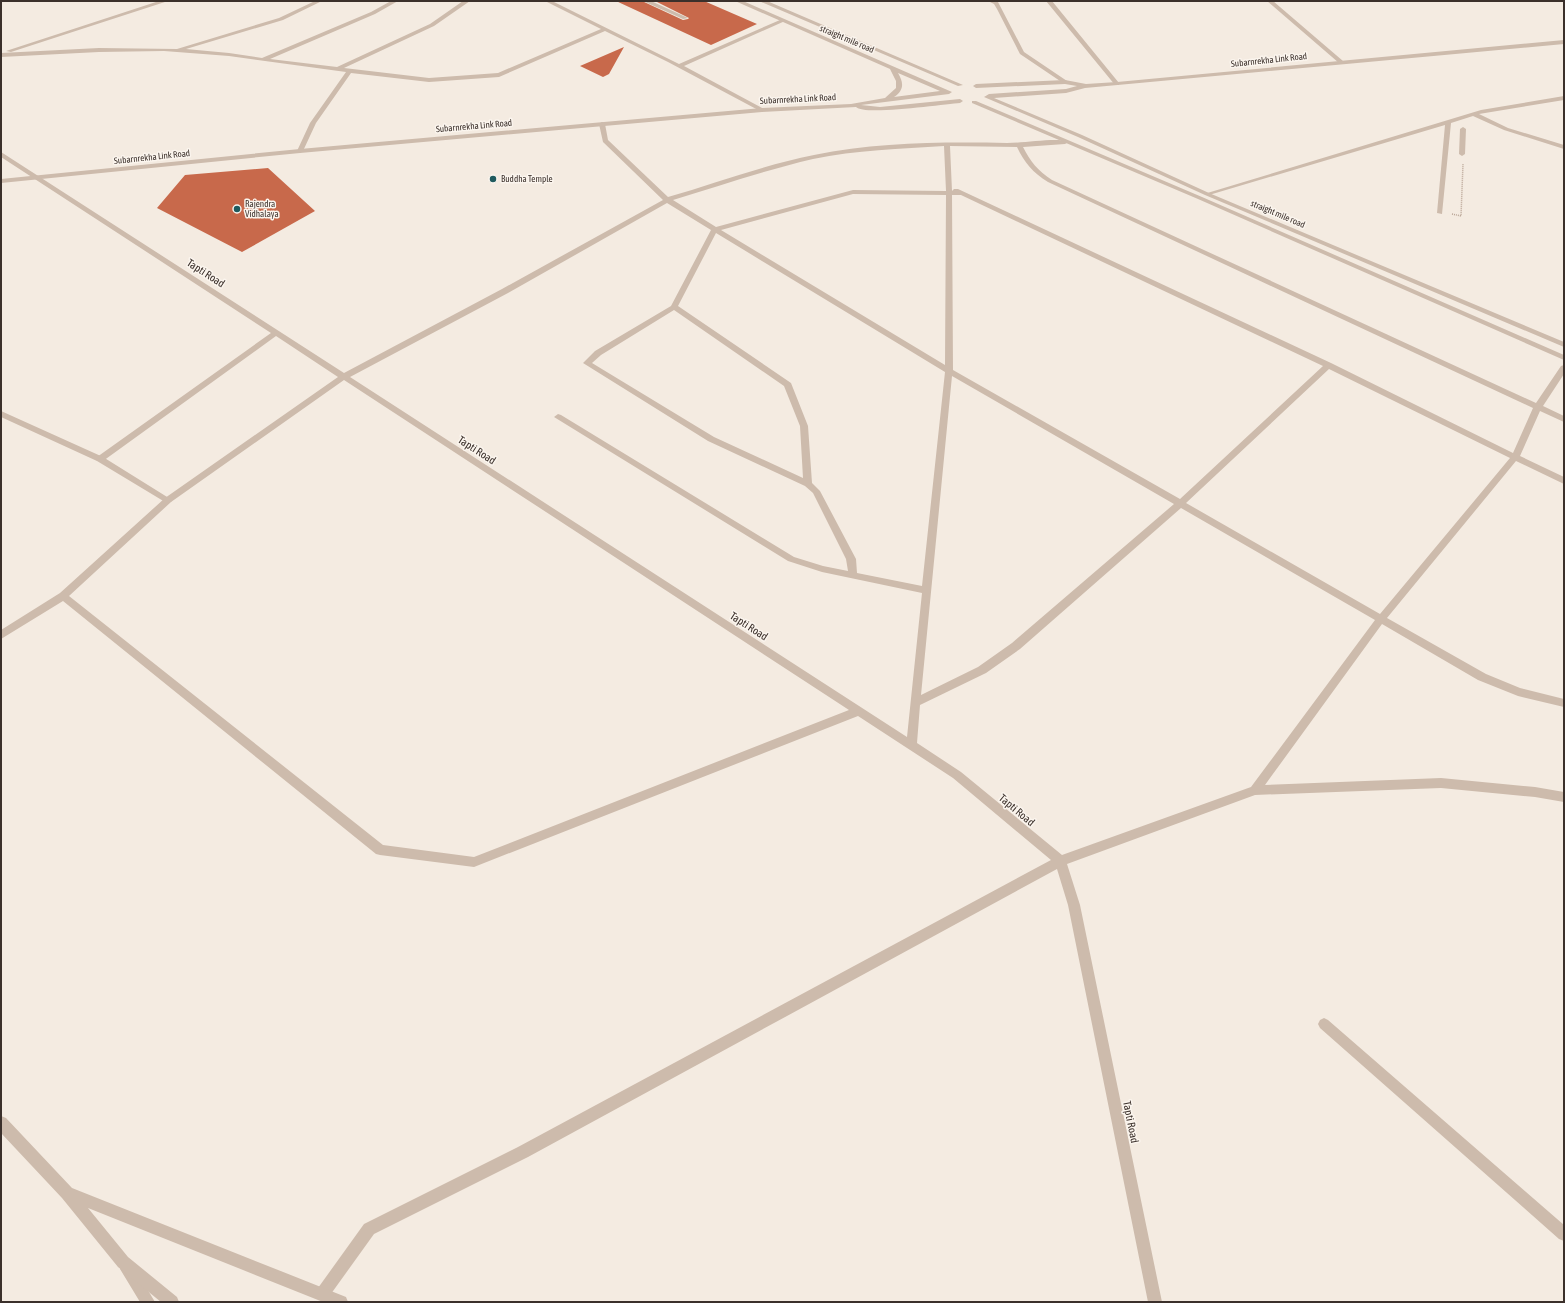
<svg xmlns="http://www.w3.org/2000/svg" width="1565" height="1303" font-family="'Asap Condensed',sans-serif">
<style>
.building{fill:#c8694b}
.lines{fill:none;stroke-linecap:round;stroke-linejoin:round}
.path{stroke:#b9a596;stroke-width:1.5;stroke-dasharray:1 1;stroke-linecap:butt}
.service{fill:#cdbbac;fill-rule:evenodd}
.minor{fill:#cdbbac;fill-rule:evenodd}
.tertiary{fill:#cdbbac;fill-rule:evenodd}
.poi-dot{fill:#1f5a5e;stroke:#fbf5ee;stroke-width:1.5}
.labels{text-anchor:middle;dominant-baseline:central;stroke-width:3;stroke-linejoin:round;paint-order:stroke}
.far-street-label{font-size:9px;fill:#3b302b;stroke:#fbf5ee}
.far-poi-label{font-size:9px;fill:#3b302b;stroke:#fbf5ee;text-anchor:start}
.street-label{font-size:11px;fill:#3b302b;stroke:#fbf5ee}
</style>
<rect width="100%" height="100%" fill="#f4ebe1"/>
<path class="building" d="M616,1H642L683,20L688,19L689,18L655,1H704L757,24L711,45Z
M624,47L609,74L603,77L580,66Z
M268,168L315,211L242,252L157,208L185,175Z"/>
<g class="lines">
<path class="path" d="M1452,214L1461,216L1463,164"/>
<path class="service" d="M988,1L998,2L1024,52L1067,81V83H1063L1020,54L997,9L994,4Z
M1,411L103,457L172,500L171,502H165L97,461L1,417Z
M127,1262L132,1264L155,1302H140L120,1269L122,1264Z"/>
<path class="minor" d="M159,1H168L11,52L6,51Z
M315,1H322L283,20L186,49L229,53L262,58L371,12L391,1H398L375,14L270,59L337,67L430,24L463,1H470L434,26L344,68L429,78L498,73L601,29L545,1H552L679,64L780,20L785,21L684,66L764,109V111H760L668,62L605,31L499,77L429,82L351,73L316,123L303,151L300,153L297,151L310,123L346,72L229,56L164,51L99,52L1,57V53L99,48L177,49L279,18Z
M643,1H651L688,18L683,19Z
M1046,1H1052L1119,83V85H1115Z
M1267,1H1273L1343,61V63H1339Z
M1564,96V100L1479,114L1508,128L1564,145V149L1504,130L1473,116L1451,123L1442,214L1437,213L1445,125L1209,195L1204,194L1481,110Z
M602,122L605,124L608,140L668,197C716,183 764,165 814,155C877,142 943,142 1007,143C1024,143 1052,138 1067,141V143L1065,144L1023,147C1030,161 1038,171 1052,180L1536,403L1561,366L1564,365V374L1543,406L1564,416V422L1540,411L1520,456L1564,477V484L1516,461L1387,618L1486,674L1520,688L1564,699V707L1518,696L1478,680L1382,624L1265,785L1441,778L1535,787L1564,792V802L1535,797L1441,788L1255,795L1067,864L1080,905L1162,1302H1148L1068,905L1057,869L528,1157L374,1234L328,1298L323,1300L318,1298L316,1293L318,1288L364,1224L518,1147L1051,860L953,778L858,716L474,867L380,855L376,854L63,601L1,639V630L60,593L165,498L338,377L276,336L103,461H97L96,459L97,457L271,333L1,157V152L344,373L502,289L663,200L603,142L599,124ZM944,146L946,191L853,190L716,227L673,200C719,186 766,170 813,159C856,150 901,149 944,146ZM950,146L1017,147C1024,162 1033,173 1048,182L1533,408L1513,453L1331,363L958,189H954L952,191ZM853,194L946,195L945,365L721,230ZM952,195H961L1323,366L1180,499L953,370ZM667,203L711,230L671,306L595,351L583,363L708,441L805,486L813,493L846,559L848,571L823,566L794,557L561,415L558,414L554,417L788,561L822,572L922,593L907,737L350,377L508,293ZM716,233L945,372L922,586L857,573L856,559L820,491L812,483L808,426L791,383L678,306ZM674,310L784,386L800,426L803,478L714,437L592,363L601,355ZM1329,369L1510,458L1380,614L1186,503ZM952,376L1174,504L1012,643L978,667L921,695ZM344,380L849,710L474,857L383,845L69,596L171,502ZM1181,508L1375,620L1251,787L1062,855L961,772L917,743L920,705L986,673L1020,649Z
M1463,127L1466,129L1465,154L1462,156L1459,154L1460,129Z
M1324,1018L1328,1020L1564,1225V1241L1559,1239L1320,1028L1318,1024L1320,1020Z"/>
<path class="tertiary" d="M735,1H743L952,92L949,94L861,105L880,107L960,99L963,101L960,103C944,104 864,116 856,107L762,112L300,153L1,183V179L300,149L762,108L851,104L885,98L896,88V81L890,69ZM898,73L940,91L894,97C904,90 904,83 898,73Z
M759,1H767L963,85L958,86Z
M1564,40V44L1085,88L1066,93L994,98L1082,135L1209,193L1564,342V347L1205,195L1078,137L984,97L989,94L1066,89L1077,86L1065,84L976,88L973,86L976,84L1065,80L1086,84L1117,82Z
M972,101H976L1202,197L1564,355V360L1198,199L972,103Z
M1,1116L6,1118L72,1188L341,1295L346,1297L348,1302H323L88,1208L128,1257L177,1297L179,1302H161L118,1267L62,1198L1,1133Z"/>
</g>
<g class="poi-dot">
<circle cx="493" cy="179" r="4"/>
<circle cx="237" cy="209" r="4"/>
</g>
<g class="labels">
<g class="far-street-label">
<text transform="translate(847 39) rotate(23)">straight mile road</text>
<text transform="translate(1269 60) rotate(-6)">Subarnrekha Link Road</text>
<text transform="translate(798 99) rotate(-3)">Subarnrekha Link Road</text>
<text transform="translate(474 126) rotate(-5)">Subarnrekha Link Road</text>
<text transform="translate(152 157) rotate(-6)">Subarnrekha Link Road</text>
<text transform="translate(1278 214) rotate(23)">straight mile road</text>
</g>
<g class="far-poi-label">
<text x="501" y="179">Buddha Temple</text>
<text x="245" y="204">Rajendra<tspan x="245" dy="10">Vidhalaya</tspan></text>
</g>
<g class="street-label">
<text transform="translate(206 273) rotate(33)">Tapti Road</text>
<text transform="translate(477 450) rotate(33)">Tapti Road</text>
<text transform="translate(749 626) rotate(33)">Tapti Road</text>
<text transform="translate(1017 810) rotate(40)">Tapti Road</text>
<text transform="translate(1131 1122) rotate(79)">Tapti Road</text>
</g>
</g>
<rect width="1565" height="1303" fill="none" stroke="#3b302b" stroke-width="4"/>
</svg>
